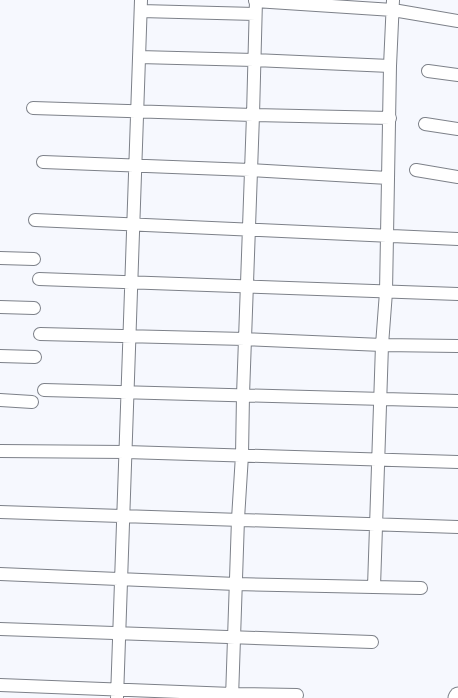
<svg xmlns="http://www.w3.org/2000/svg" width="458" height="698" font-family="'PT Sans Narrow',sans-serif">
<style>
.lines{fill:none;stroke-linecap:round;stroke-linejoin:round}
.street-casing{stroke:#7d8189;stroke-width:14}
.secondary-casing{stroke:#7d8189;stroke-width:19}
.street{stroke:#fff;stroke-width:12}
.secondary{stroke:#fff;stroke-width:17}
</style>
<rect width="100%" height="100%" fill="#f6f8fe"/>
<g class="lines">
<g class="street-casing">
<path id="street" d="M255,1L393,10L458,21
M141,11L255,14
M139,57L254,60L390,66
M428,71L458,75
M33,108L253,115L390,118
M425,124L458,129
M43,162L250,170L388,178
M416,170L458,177
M35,220L458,239
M0,258L34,259
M39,279L458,294
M0,307L34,308
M40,334L245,339L382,345L458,346
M0,356L35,357
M44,390L458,401
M0,400L32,402
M0,451L126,452L458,462
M0,512L458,527
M0,574L236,584L421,588
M374,587L382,345L386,292L390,66L393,0
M0,629L372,642
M0,685L232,694L297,695
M117,698L141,0
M232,698L238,519L242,455L243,395L253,115L256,0"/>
</g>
<g class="secondary-casing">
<path id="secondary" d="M457,698L458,696"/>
</g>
<use href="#street" class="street"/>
<use href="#secondary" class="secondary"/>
</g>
</svg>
